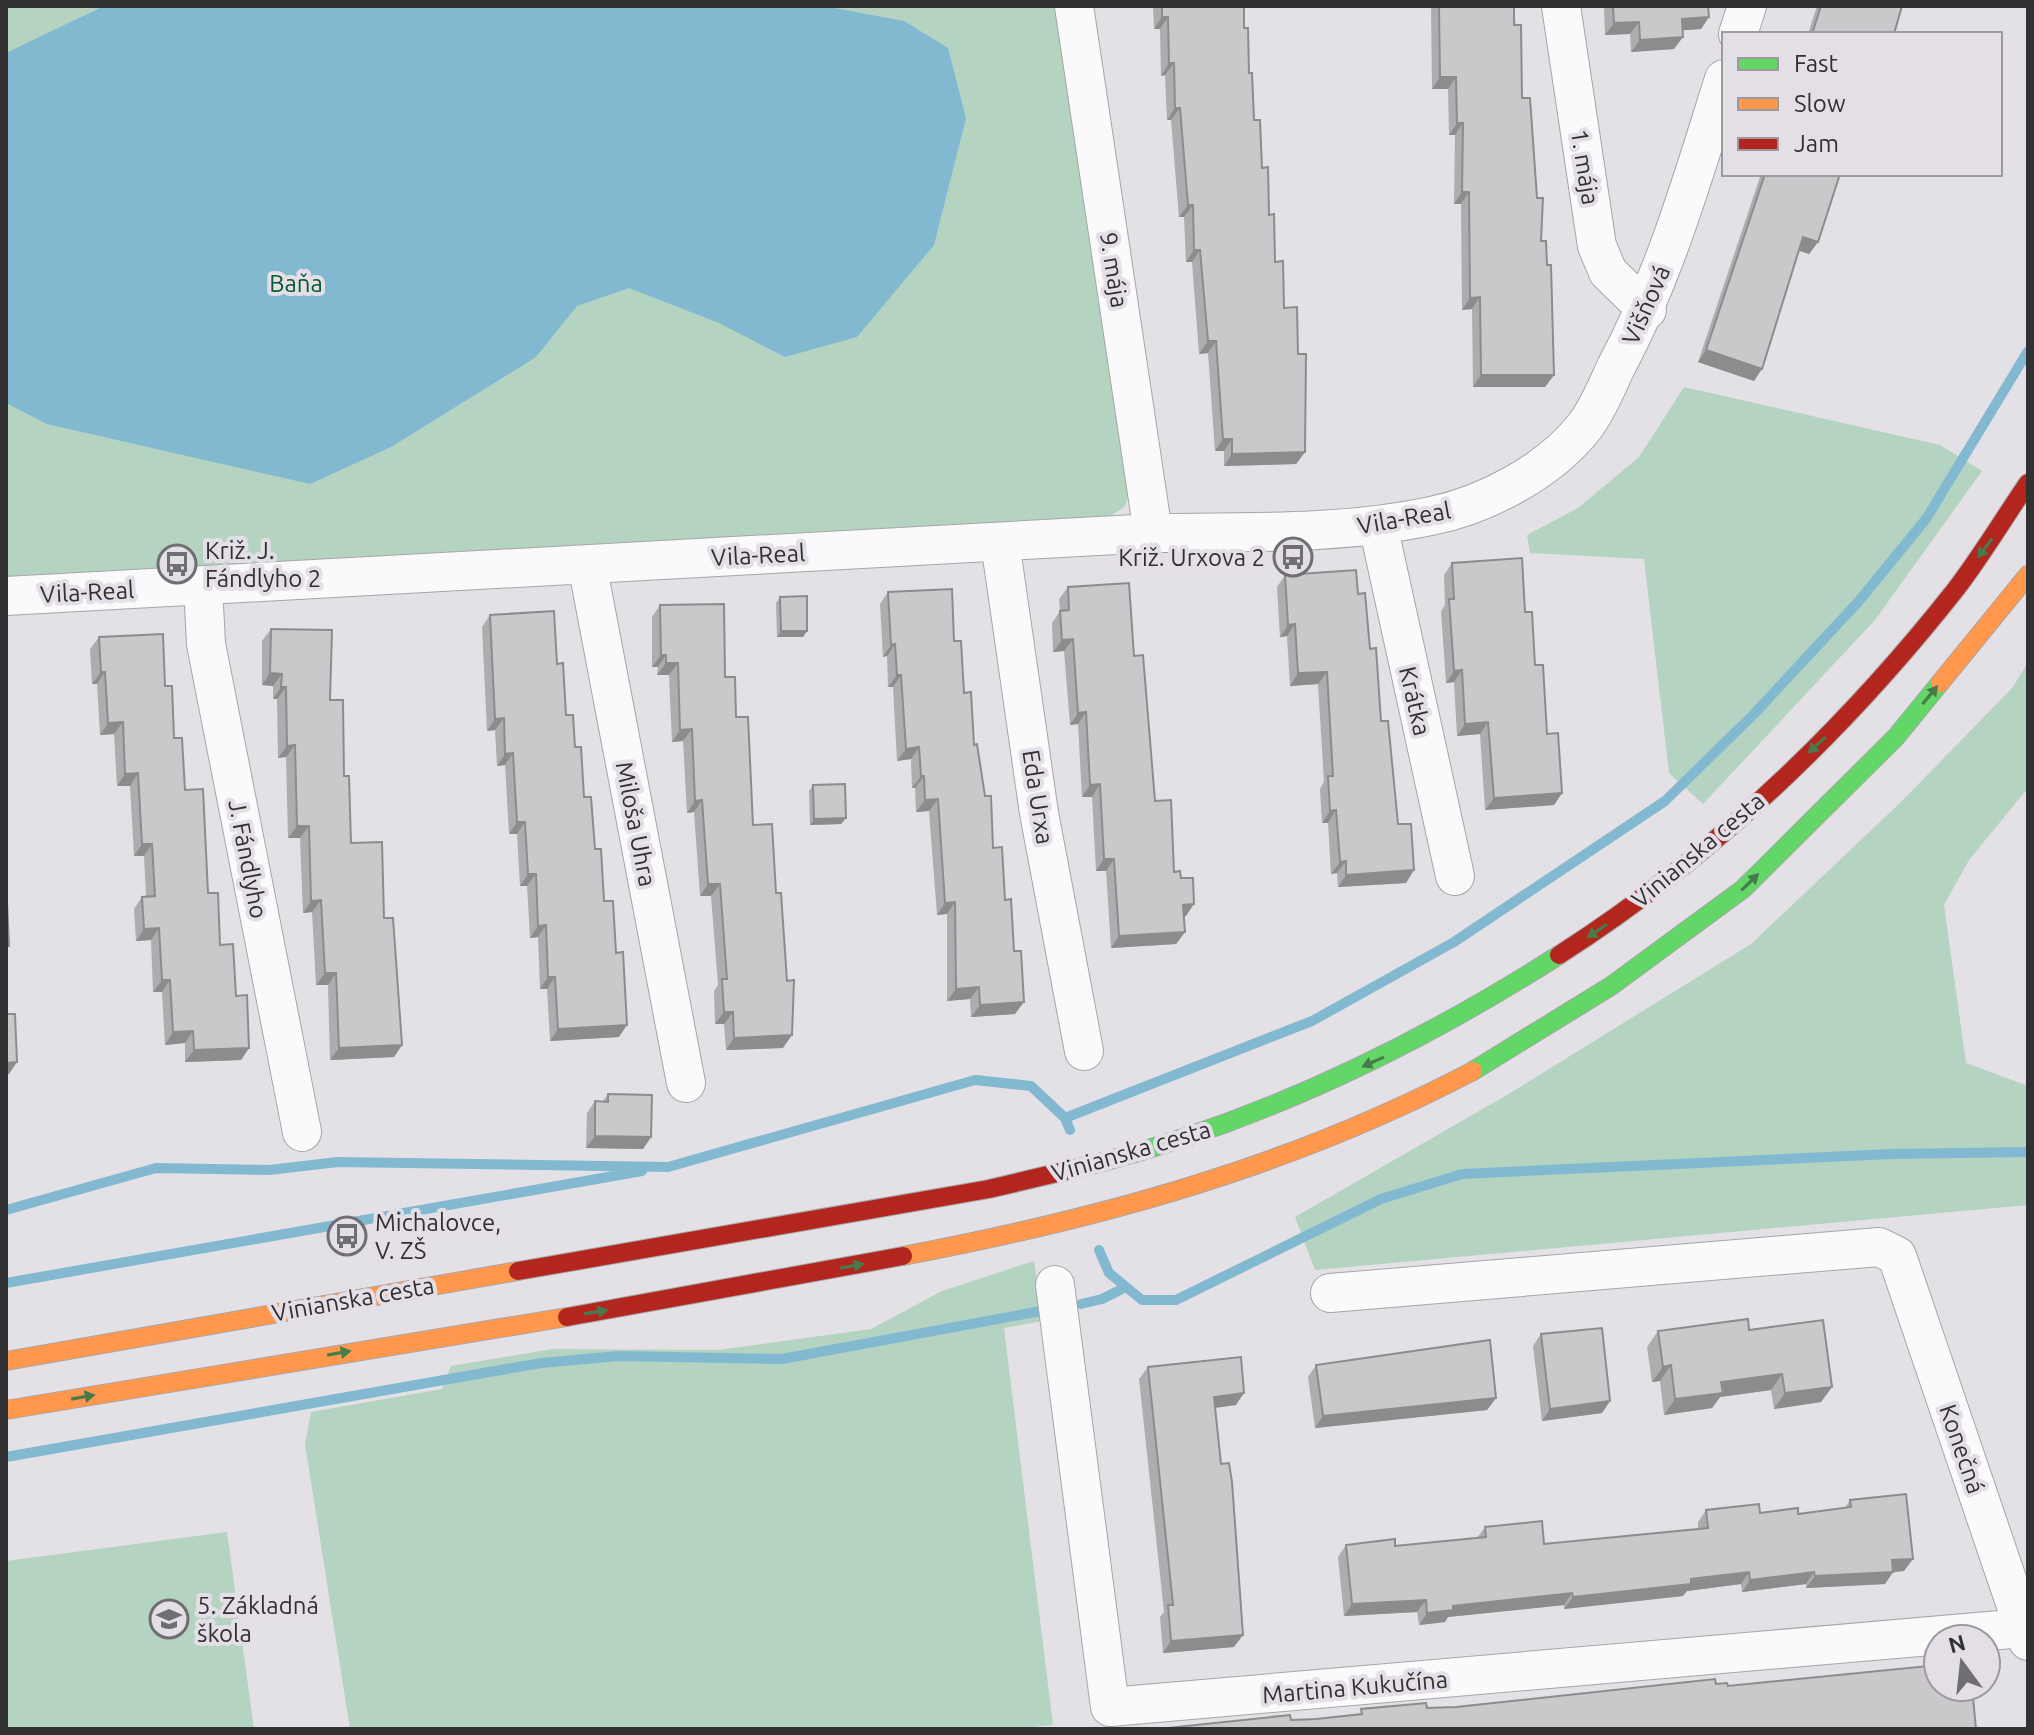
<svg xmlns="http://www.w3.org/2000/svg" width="2034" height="1735" font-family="Ubuntu,sans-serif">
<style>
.green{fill:#b4d3c1}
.water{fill:#82b9d1}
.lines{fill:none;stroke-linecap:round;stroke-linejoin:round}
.stream{stroke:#82b9d1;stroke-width:10}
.street-casing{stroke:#a7a5a8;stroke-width:40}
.fast-casing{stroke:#a7a5a8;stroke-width:20}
.slow-casing{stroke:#a7a5a8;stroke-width:20}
.jam-casing{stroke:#a7a5a8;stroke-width:20}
.street{stroke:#fbfafb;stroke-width:38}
.fast{stroke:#63d668;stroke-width:18}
.slow{stroke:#ff974d;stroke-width:18}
.jam{stroke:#b3261e;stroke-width:18}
.wall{fill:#aeacae}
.shaded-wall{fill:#8d8c8d}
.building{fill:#cac8ca;stroke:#8d8c8d;stroke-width:2}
.oneway{fill:#487b4b}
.labels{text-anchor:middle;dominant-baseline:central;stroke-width:8;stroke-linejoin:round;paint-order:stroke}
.street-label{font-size:24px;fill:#313033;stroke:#e4dfe7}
.park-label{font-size:24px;fill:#045932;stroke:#e4dfe7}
.poi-label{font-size:24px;fill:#313033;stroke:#e4dfe7;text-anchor:start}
</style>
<rect width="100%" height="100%" fill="#e3e1e5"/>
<path class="green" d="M6,6H1056L1130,489L1125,506L1110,517L6,578Z
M1684,387L1940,445L1982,471L1875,620L1703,804L1669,773L1644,559L1530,553L1527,535L1578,508L1639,457Z
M2028,662V788L1969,860L1944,905L1966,1063L2028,1086V1205L1315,1270L1295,1217L1507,1095L1751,944L1902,801L2013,687Z
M1034,1261L1043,1321L1004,1328L1053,1725L1011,1729H350L305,1444L311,1412L442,1389L451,1366L552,1349L718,1350L871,1329L942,1291Z
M227,1532L254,1729H6V1561Z"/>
<path class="water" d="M104,6H823L904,21L948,48L966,118L934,245L857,337L785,357L719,323L629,288L577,306L536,357L391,447L310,484L47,424L6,403V53Z"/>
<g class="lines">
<path class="stream" d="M1065,1118L1312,1021L1454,942L1665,801L1754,714L1859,601L1926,519L2028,351
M6,1210L156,1168L269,1170L338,1162L668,1167L975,1080L1031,1086L1065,1118L1070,1130
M1099,1250L1109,1273L1142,1300H1176L1381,1199L1462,1174L1891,1154L2028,1152
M6,1283L642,1171
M1081,1304L1102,1299L1126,1287
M6,1457L541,1363L619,1356L782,1359L1041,1311"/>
<g class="street-casing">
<path id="street" d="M1074,6L1153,533
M1561,6L1597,246L1608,272L1647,310
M1738,34L1747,6
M1378,525L1455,876
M1000,542L1039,813L1084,1051
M587,564L686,1083
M203,586L206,644L302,1132
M6,596L1153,533C1246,532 1340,535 1431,516C1486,505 1550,471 1585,426C1598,409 1607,386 1616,367C1665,275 1693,177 1724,79
M1055,1285L1110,1707L2023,1628
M1330,1293L1879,1247L1897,1256L2028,1641"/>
</g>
<g class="fast-casing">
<path id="fast" d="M1473,1071L1611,986L1743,889L1896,737L1940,683
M1099,1163C1264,1120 1415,1047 1559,955"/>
</g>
<g class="slow-casing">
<path id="slow" d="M1940,683L2028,575
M903,1256C1103,1218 1292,1166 1473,1071
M6,1361L518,1271
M6,1410L567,1317"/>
</g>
<g class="jam-casing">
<path id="jam" d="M1559,955C1712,857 1844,731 1956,589C1982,555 2004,518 2028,483
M518,1271L989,1189L1099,1163
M567,1317L903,1256"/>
</g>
<use href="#street" class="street"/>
<use href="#fast" class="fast"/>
<use href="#slow" class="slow"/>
<use href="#jam" class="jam"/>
</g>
<path class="wall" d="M1153,6H1244V28L1254,120L1262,168L1275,262L1284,308L1298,354L1305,452L1296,464L1224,466V451H1215L1208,353L1199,354L1192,262H1186L1184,217H1179L1171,120H1167L1165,75L1161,76L1160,29H1154Z
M1431,6H1514L1522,98L1537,198L1554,375L1545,387H1473L1472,309L1462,310L1461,204H1454L1455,135H1449L1448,89H1432Z
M1604,6H1708L1709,17L1701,29L1682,30L1674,49L1631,52L1630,34L1605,35Z
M1817,6H1902L1894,34H1808Z
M1761,174H1840L1818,242L1809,254L1799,251L1754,381L1698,362Z
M1452,563L1525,612L1547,734L1562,793L1554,805L1485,810L1480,734L1457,736L1454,682L1446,683L1441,611L1445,605L1444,575Z
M1285,575L1358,594L1370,649L1398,824L1414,870L1406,883L1338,887L1337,873L1331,874L1328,823H1322L1320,789L1324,782L1318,684L1290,686L1287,636L1280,637L1277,587Z
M1068,587L1134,656L1155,801L1186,916H1183L1185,932L1176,944L1111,948L1106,871H1096L1092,797H1082L1078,724L1070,725L1064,651L1053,652L1052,623L1060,611L1059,599Z
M888,592L954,641L985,796L993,848L1005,900L1015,1014L971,1017L970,999L947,1001V914L937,915L929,811L916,812L915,788H912L911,759L897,761L893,687H888L887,656L883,657L880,604Z
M780,597L807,631L803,637H777L776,603Z
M660,605L725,677L736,717L753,825L783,1048L726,1050L724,1024H715L714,991L718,985L711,896H700L694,812L687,813L683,741L672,742L669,675H657L658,667H652V617Z
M490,615L557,664L566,715L575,747L604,901L619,1037L550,1041L547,989H540L538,937L530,938L527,886H520L517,834H509L505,765L497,766L495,730L487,731L482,627Z
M271,629L330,700L344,776L351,843L384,918L402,1045L394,1057L330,1060L328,985H316L312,912L303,913L300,838H288L286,757L278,758L277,699H273V686L262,685V641Z
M99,637L165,686L174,738L208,893L220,945L236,996L249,1048L241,1060L185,1062V1043L165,1045L162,992H153L151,940L136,941L134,909L142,897L146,896L144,856H134L130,786H117L114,734L100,735L97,684H92L90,649Z
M813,785L846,818L841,824L810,825L809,791Z
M608,1094L651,1137L643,1149L586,1148L587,1113L595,1101L602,1102Z
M1749,1330L1832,1387L1821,1402L1774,1409L1771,1390L1720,1397L1712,1408L1664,1415L1660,1381L1652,1382L1647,1347L1658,1331Z
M1541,1334L1610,1401L1602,1413L1542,1421L1533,1346Z
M1316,1365L1496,1398L1487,1410L1315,1428L1308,1377Z
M1148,1367L1236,1405L1215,1408L1234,1647L1163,1653L1160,1617L1164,1612L1139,1379Z
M1850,1500L1904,1571L1893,1572L1885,1584L1806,1588V1584L1742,1592L1741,1584L1687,1591L1683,1596L1564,1609V1605L1448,1617L1445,1622L1419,1625L1417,1612L1344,1616L1338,1557L1346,1545L1395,1546L1477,1538L1485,1527L1544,1544L1698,1529V1522L1706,1510L1798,1514L1845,1508Z"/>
<path class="shaded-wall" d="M1162,17H1168L1160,29H1154Z
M1709,17L1701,29L1673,31L1682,19Z
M1639,22L1630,34L1605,35L1614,23Z
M1683,37L1674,49L1631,52L1640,40Z
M1169,63H1174L1165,75L1161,76Z
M1440,77H1456L1448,89H1432Z
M1175,108H1180L1171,120H1167Z
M1457,123H1463L1455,135H1449Z
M1462,192H1469L1461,204H1454Z
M1188,205H1193L1184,217H1179Z
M1803,237L1818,242L1809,254L1795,249Z
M1194,250H1200L1192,262H1186Z
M1480,297L1472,309L1462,310L1470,298Z
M1208,341H1216L1208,353L1199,354Z
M1706,350L1762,369L1754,381L1698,362Z
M1481,375H1554L1545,387H1473Z
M1223,439H1232L1224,451H1215Z
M1305,452L1296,464L1224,466L1232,454Z
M1295,624L1287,636L1280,637L1288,625Z
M781,631H807L803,637H777Z
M1073,639L1064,651L1053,652L1062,640Z
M895,644L887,656L883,657L891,645Z
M661,655H666L658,667H652Z
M666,663H678L669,675H657Z
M1462,670L1454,682L1446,683L1454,671Z
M101,672H105L97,684H92Z
M1327,672L1318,684L1290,686L1298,673Z
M270,673L282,674L273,686L262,685Z
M897,675H901L893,687H888Z
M281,687H286L277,699H273Z
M1086,712L1078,724L1070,725L1078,713Z
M504,718L495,730L487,731L495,719Z
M123,722L114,734L100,735L108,723Z
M1488,722L1480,734L1457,736L1465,724Z
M692,729L683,741L672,742L680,730Z
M295,745L286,757L278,758L287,746Z
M919,747L911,759L897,761L906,749Z
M513,753L505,765L497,766L505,754Z
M138,773L130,786H117L125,774Z
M921,776H924L915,788H912Z
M1100,784L1092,797H1082L1090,785Z
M1562,793L1554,805L1485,810L1494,798Z
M938,799L929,811L916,812L925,800Z
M702,800L694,812L687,813L695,801Z
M1336,810L1328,823H1322L1330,811Z
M846,818L841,824L810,825L814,819Z
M517,822H525L517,834H509Z
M297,826H309L300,838H288Z
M142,844H152L144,856H134Z
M1104,859H1114L1106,871H1096Z
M1346,861L1337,873L1331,874L1340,862Z
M1414,870L1406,883L1338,887L1346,875Z
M528,874H536L527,886H520Z
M708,884H720L711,896H700Z
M321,900L312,912L303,913L311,901Z
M955,902L947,914L937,915L945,903Z
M1194,904L1186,916L1174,917L1183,905Z
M546,925L538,937L530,938L538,926Z
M159,928L151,940L136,941L144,929Z
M1185,932L1176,944L1111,948L1119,936Z
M325,973H336L328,985H316Z
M548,977H555L547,989H540Z
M162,980H170L162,992H153Z
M979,987L970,999L947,1001L956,989Z
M1024,1002L1015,1014L971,1017L980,1005Z
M724,1012H733L724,1024H715Z
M627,1025L619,1037L550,1041L558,1029Z
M193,1031L185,1043L165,1045L173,1032Z
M792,1035L783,1048L726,1050L734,1038Z
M402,1045L394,1057L330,1060L339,1048Z
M249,1048L241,1060L185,1062L194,1050Z
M17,1062L9,1074H6V1063Z
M595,1136L651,1137L643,1149L586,1148Z
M1671,1365L1660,1381L1652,1382L1663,1367Z
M1782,1374L1771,1390L1720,1397L1712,1408L1664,1415L1675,1399L1721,1382Z
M1832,1387L1821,1402L1774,1409L1785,1393Z
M1244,1393L1236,1405L1205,1409L1214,1397Z
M1496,1398L1487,1410L1315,1428L1323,1416Z
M1610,1401L1602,1413L1542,1421L1550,1409Z
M1913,1559L1904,1571L1893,1572L1885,1584L1806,1588L1815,1576L1892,1560Z
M1749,1572L1741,1584L1687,1591L1683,1596L1564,1609L1573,1597Z
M1814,1572L1806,1584L1742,1592L1750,1580Z
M1572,1593L1564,1605L1448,1617L1445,1622L1419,1625L1427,1613L1453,1606Z
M1426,1600L1417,1612L1344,1616L1352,1604Z
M1243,1635L1234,1647L1163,1653L1171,1641Z"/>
<path class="building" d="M1162,6H1244V28H1248L1249,73H1252L1254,120H1260L1262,168L1268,167L1269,215L1274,214L1275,262L1283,261L1284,308L1297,307L1298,354H1306L1305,452L1232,454V439H1223L1216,341H1208L1200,250H1194L1193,205H1188L1180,108H1175L1174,63H1169L1168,17H1162Z
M1439,6H1514V25H1521L1522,98H1530L1537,198H1543L1541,241H1546L1547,265H1551L1554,375H1481L1480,297L1470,298L1469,192H1462L1463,123H1457L1456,77H1440Z
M1613,6H1708L1709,17L1682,19L1683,37L1640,40L1639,22L1614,23Z
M1821,6H1902L1894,34H1812Z
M1765,174H1840L1818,242L1803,237L1762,369L1706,350Z
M1522,558L1525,612H1532L1535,665H1543L1547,734L1558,733L1562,793L1494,798L1488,722L1465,724L1462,670L1454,671L1449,599H1454L1452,563Z
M1356,570L1358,594L1365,593L1370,649L1376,648L1381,721H1388L1398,824H1411L1414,870L1346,875V861L1340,862L1336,810L1330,811L1328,776H1333L1327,672L1298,673L1295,624L1288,625L1285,575Z
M1129,583L1134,656L1143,655L1155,801L1171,800L1174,872L1180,871L1181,878H1193L1194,904L1183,905L1185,932L1119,936L1114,859H1104L1100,784L1090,785L1086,712L1078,713L1073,639L1062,640L1060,611L1069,610L1068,587Z
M952,589L954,641H961L964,693L971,692L974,745L977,744L985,796H991L993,848L1002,847L1005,900L1011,899L1014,951H1021L1024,1002L980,1005L979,987L956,989L955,902L945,903L938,799L925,800L924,776H921L919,747L906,749L901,675H897L895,644L891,645L888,592Z
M807,596V631H781L780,597Z
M724,604L725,677H735L736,717H748L753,825L772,824L776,893H781L787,981L794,980L792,1035L734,1038L733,1012H724L722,979H727L720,884H708L702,800L695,801L692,729L680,730L678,663H666V655H661L660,605Z
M554,611L557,664L563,663L566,715H573L575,747H581L584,797H591L595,849H601L604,901H613L616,953L623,952L627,1025L558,1029L555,977H548L546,925L538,926L536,874H528L525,822H517L513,753L505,754L504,718L495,719L490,615Z
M271,629L332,630L330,700H343L344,776H349L351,843L382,842L384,918H393L402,1045L339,1048L336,973H325L321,900L311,901L309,826H297L295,745L287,746L286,687H281L282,674L270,673Z
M163,634L165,686H172L174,738H182L185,790L203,789L208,893H218L220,945L233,944L236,996L247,995L249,1048L194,1050L193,1031L173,1032L170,980H162L159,928L144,929L142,897L155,896L152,844H142L138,773L125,774L123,722L108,723L105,672H101L99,637Z
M845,784L846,818L814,819L813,785Z
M6,879L9,946H6Z
M6,1014H15L17,1062L6,1063Z
M608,1094L652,1095L651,1137L595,1136V1101L608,1102Z
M1748,1319L1749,1330L1823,1320L1832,1387L1785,1393L1782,1374L1721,1382L1723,1393L1675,1399L1671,1365L1663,1367L1658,1331Z
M1602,1328L1610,1401L1550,1409L1541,1334Z
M1490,1340L1496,1398L1323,1416L1316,1365Z
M1241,1357L1244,1393L1214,1397L1221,1464L1229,1463L1232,1482L1243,1635L1171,1641L1168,1605H1173L1148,1367Z
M1906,1494L1913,1559L1892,1560L1893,1572L1815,1576L1814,1572L1750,1580L1749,1572L1691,1579V1584L1573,1597L1572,1593L1453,1606V1610L1427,1613L1426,1600L1352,1604L1346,1545L1395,1539V1546L1486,1537L1485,1527L1542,1521L1544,1544L1708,1528L1706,1510L1759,1504L1760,1513L1798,1508V1514L1851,1507L1850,1500Z
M1938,1665V1687H1972L1976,1729H1158L1290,1715L1291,1720L1316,1719L1362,1714L1361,1709L1426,1703L1427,1708L1456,1707L1715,1679L1716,1684L1727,1683L1728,1686Z"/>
<defs><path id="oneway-solid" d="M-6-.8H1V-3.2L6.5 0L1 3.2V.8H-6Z" transform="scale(2)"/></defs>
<g class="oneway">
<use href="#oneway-solid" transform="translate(1985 548) rotate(127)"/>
<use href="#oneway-solid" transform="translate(1930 695) rotate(-51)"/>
<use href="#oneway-solid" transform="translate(1817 745) rotate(137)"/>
<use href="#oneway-solid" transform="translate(1750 882) rotate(-44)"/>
<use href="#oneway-solid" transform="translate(1597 931) rotate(146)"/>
<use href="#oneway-solid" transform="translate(1373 1062) rotate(156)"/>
<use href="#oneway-solid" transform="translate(852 1266) rotate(-11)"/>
<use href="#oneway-solid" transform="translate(596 1312) rotate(-9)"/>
<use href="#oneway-solid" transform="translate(339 1353) rotate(-10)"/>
<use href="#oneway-solid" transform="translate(83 1397) rotate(-10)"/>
</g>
<defs>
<g id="bus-ring" transform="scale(2)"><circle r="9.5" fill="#e4dfe7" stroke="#6f6e71" stroke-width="1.5"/><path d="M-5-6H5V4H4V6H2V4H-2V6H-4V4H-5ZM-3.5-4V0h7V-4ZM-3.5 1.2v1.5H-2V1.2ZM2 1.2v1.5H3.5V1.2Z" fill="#6f6e71"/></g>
<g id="school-ring" transform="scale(2)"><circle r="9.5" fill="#e4dfe7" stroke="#6f6e71" stroke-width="1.5"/><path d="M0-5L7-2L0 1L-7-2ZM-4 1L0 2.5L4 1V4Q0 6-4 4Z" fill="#6f6e71"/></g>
</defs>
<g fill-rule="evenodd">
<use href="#bus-ring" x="1293" y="557"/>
<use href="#bus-ring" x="177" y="564"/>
<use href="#bus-ring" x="347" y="1236"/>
<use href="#school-ring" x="169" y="1619"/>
</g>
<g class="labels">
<g class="street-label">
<text transform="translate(1585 167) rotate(81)">1. mája</text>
<text transform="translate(1114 270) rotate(81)">9. mája</text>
<text transform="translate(1646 305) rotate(-66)">Višňová</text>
<text transform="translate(1404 518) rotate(-10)">Vila-Real</text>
<text transform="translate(758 555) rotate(-3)">Vila-Real</text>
<text transform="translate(87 592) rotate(-3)">Vila-Real</text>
<text transform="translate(1415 701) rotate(77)">Krátka</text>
<text transform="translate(1038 797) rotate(81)">Eda Urxa</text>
<text transform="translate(636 824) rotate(79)">Miloša Uhra</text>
<text transform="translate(1698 850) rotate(-40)">Vinianska cesta</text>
<text transform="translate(248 859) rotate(79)">J. Fándlyho</text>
<text transform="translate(1131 1151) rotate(-16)">Vinianska cesta</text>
<text transform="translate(353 1299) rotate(-10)">Vinianska cesta</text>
<text transform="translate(1962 1449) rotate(71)">Konečná</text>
<text transform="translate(1355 1687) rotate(-5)">Martina Kukučína</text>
</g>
<g class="park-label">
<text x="296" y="283">Baňa</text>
</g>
<g class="poi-label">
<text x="205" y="550">Križ. J.<tspan x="205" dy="28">Fándlyho 2</tspan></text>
<text x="1265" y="557" text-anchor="end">Križ. Urxova 2</text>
<text x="375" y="1222">Michalovce,<tspan x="375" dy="28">V. ZŠ</tspan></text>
<text x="197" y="1605">5. Základná<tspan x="197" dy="28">škola</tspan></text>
</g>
</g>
<rect width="2034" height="1735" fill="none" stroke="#313033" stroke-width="16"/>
<rect x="1722" y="32" width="280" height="144" fill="#e4dfe7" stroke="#9c999f" stroke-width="2"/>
<rect x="1738" y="58" width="40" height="12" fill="#63d668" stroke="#9c999f" stroke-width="2"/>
<text x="1794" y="72" font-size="24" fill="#313033">Fast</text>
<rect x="1738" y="98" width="40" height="12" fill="#ff974d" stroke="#9c999f" stroke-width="2"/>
<text x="1794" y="112" font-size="24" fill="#313033">Slow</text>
<rect x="1738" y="138" width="40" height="12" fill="#b3261e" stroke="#9c999f" stroke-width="2"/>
<text x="1794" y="152" font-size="24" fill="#313033">Jam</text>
<g transform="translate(1962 1663) rotate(345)"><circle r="38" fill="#e4dfe7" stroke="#9c999f" stroke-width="2"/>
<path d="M0-6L14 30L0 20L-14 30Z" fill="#6f6e71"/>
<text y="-12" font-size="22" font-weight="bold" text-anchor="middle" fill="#313033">N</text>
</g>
</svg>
